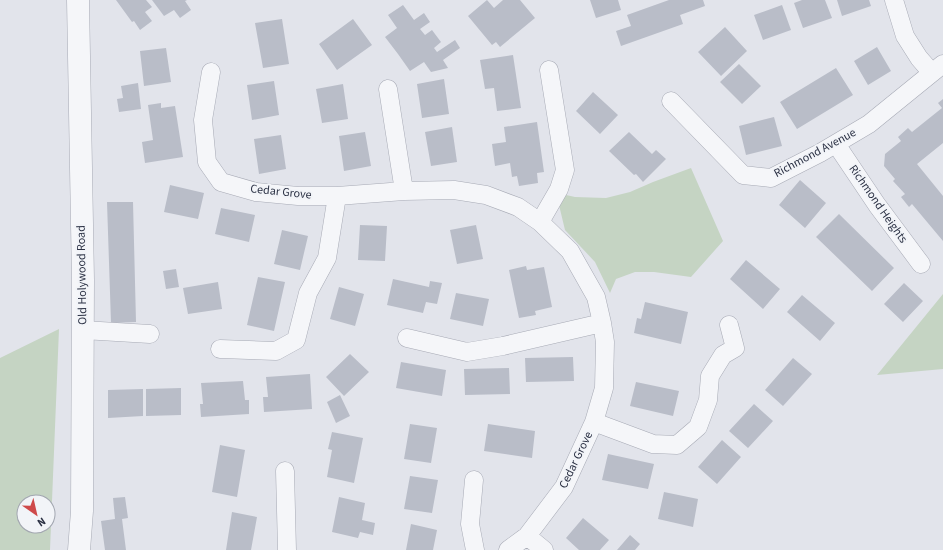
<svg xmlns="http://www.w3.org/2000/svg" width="943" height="550" font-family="'Source Sans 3',sans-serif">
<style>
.green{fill:#c5d4c3;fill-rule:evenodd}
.building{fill:#b9bdc8}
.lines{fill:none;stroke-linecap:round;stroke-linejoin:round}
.minor-casing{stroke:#a7aab5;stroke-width:19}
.tertiary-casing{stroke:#a7aab5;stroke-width:23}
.minor{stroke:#f5f6f9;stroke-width:18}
.tertiary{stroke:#f5f6f9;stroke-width:22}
.labels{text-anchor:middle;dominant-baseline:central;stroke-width:4;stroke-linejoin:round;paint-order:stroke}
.street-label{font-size:12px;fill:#2a3043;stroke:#f2f4f8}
</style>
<rect width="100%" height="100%" fill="#e2e4eb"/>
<path class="green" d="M691,168L723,241L691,277L654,272H635L616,279L610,293L595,262L565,230L559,205L566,195L575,197L606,198L630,192L653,182Z
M943,294V369L877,375Z
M59,329L50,550H0V358ZM24,502H48V526H24Z"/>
<path class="building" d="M116,0H146L152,7L145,12L152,21L140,30L134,21L132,22Z
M152,0H187L185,1L191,10L180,18L174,10L164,16Z
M487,0L494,8L503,0H520L535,18L500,47L496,42L492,45L468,16Z
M590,0H618L621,10L596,18Z
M669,0H703L705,6L680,15L683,24L621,46L616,31L631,26L627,15Z
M802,0H825L832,18L803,28L794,3Z
M837,0H869L871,6L842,16Z
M403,5L414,20L424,13L430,22L420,29L425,35L432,30L441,42L434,48L437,52L455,40L460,48L443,60L448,68L431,72L424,62L410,71L398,54L385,37L397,28L388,15Z
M782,5L791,30L763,40L754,15Z
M282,19L289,64L263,68L255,23Z
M353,19L372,45L337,70L319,44Z
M725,27L747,51L721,76L698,52Z
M877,47L891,71L868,85L854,61Z
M166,48L171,82L144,86L140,51Z
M513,55L521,108L497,111L494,88L485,89L480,60Z
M739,64L761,86L742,104L720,82Z
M836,68L853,95L797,129L780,102Z
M444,79L449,114L422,118L417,84Z
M274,81L279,115L252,120L247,85Z
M138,83L141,109L119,112L117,99L123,98L121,86Z
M343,84L348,119L322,123L316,89Z
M593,92L618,115L600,134L576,111Z
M943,99V143L917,164L943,196V241L912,204L909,207L901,197L905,194L893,181L895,179L884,166L885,154L901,141L898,137L908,128L912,132L942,108L938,103Z
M161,103V108L175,106L183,157L145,163L142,142L153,140L148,105Z
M774,117L782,146L746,155L739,126Z
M537,122L544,172L537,173L538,183L519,186L517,176L512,177L510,163L495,166L492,144L506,142L504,127Z
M452,127L457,162L431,166L425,132Z
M365,132L371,166L344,171L339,136Z
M629,132L652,154L656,150L666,159L643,182L636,174L634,175L609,151Z
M281,135L286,169L259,174L254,139Z
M800,180L826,203L805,228L779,205Z
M170,185L204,193L198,219L164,212Z
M107,202H133L136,322L111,323Z
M221,208L255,215L249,242L215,234Z
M839,214L894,268L872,291L816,237Z
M360,225L387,226L385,261L358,260Z
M476,225L483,259L457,264L450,230Z
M282,230L308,236L300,270L274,264Z
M746,260L780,289L763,309L730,279Z
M526,266L527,270L544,267L552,307L535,311L536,315L519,318L509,270Z
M176,269L179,287L166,289L163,271Z
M258,277L285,282L274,331L247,325Z
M393,279L429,287L430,281L442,283L437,304L426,302L423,313L387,305Z
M218,282L222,309L188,314L183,288Z
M904,283L923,301L903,322L884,304Z
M339,287L364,294L355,326L330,319Z
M456,293L489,299L483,326L450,319Z
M802,295L835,323L820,341L787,312Z
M645,302L688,312L681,344L634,333L637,318L641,319Z
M350,354L369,372L344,396L326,377Z
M573,357L574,381L526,382L525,358Z
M793,358L812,374L783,406L765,390Z
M401,362L446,370L442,396L396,388Z
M509,368L510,394L465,395L464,369Z
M310,374L312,409L264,412L263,397H268L266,377Z
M243,381L245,400H249V414L201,417L200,404H203L201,383Z
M636,382L679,391L673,416L630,406Z
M181,388V415L146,416V389Z
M143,389V416L108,418V390Z
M340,395L350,416L336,423L327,402Z
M754,404L773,421L748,448L729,431Z
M410,424L437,428L431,463L404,459Z
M488,424L535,431L532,458L484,451Z
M332,432L363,438L354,483L327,477L332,450L328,449Z
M722,440L741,457L717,484L698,467Z
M220,445L245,450L237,497L212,492Z
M608,454L654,464L648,489L602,480Z
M410,476L438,480L432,513L404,509Z
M664,492L698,499L693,527L658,519Z
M125,497L128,518L122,519L126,550H105L101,521L115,519L113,498Z
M339,497L365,503L362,520L375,523L373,535L360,532L358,538L332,532Z
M232,512L257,517L251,550H226Z
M583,518L609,540L600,550H579L566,538Z
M411,524L437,530L433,550H406Z
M630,535L640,544L635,550H617Z"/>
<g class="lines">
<g class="minor-casing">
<path id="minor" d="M894,0L905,36L919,58L932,73
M211,72L203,120L207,162L221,182L256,192L298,196H337L404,191L454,190L486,195L518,207L540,222L570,251L596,297L602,323L605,342L604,388L594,422L564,487L527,536L508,550
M388,89L404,191
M671,101L743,175L771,178L820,153L869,124L943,64
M836,144L877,205L921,264
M540,222L559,189L565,170L549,70
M83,330L150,334
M407,338L467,352L503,346L602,323
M220,349L276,351L296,340L308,293L327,258L337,196
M594,422L653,444L677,445L698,427L708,400L710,376L723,355L735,348L729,325
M285,471L287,550
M474,480L470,524L475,550
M527,536L544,550"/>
</g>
<g class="tertiary-casing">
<path id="tertiary" d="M78,0L83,280L82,511L79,550"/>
</g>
<use href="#minor" class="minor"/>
<use href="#tertiary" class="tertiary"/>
</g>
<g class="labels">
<g class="street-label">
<text transform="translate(815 153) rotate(-28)">Richmond Avenue</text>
<text transform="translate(281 192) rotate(6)">Cedar Grove</text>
<text transform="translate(878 204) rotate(55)">Richmond Heights</text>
<text transform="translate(82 275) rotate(-91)">Old Holywood Road</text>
<text transform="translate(576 460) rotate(-64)">Cedar Grove</text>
</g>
</g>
<g transform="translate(36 514) rotate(146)"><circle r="19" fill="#f2f4f8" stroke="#a2a6b0"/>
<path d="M0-3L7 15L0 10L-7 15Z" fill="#ce494a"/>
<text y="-6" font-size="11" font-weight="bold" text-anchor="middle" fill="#2a3043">N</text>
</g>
</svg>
